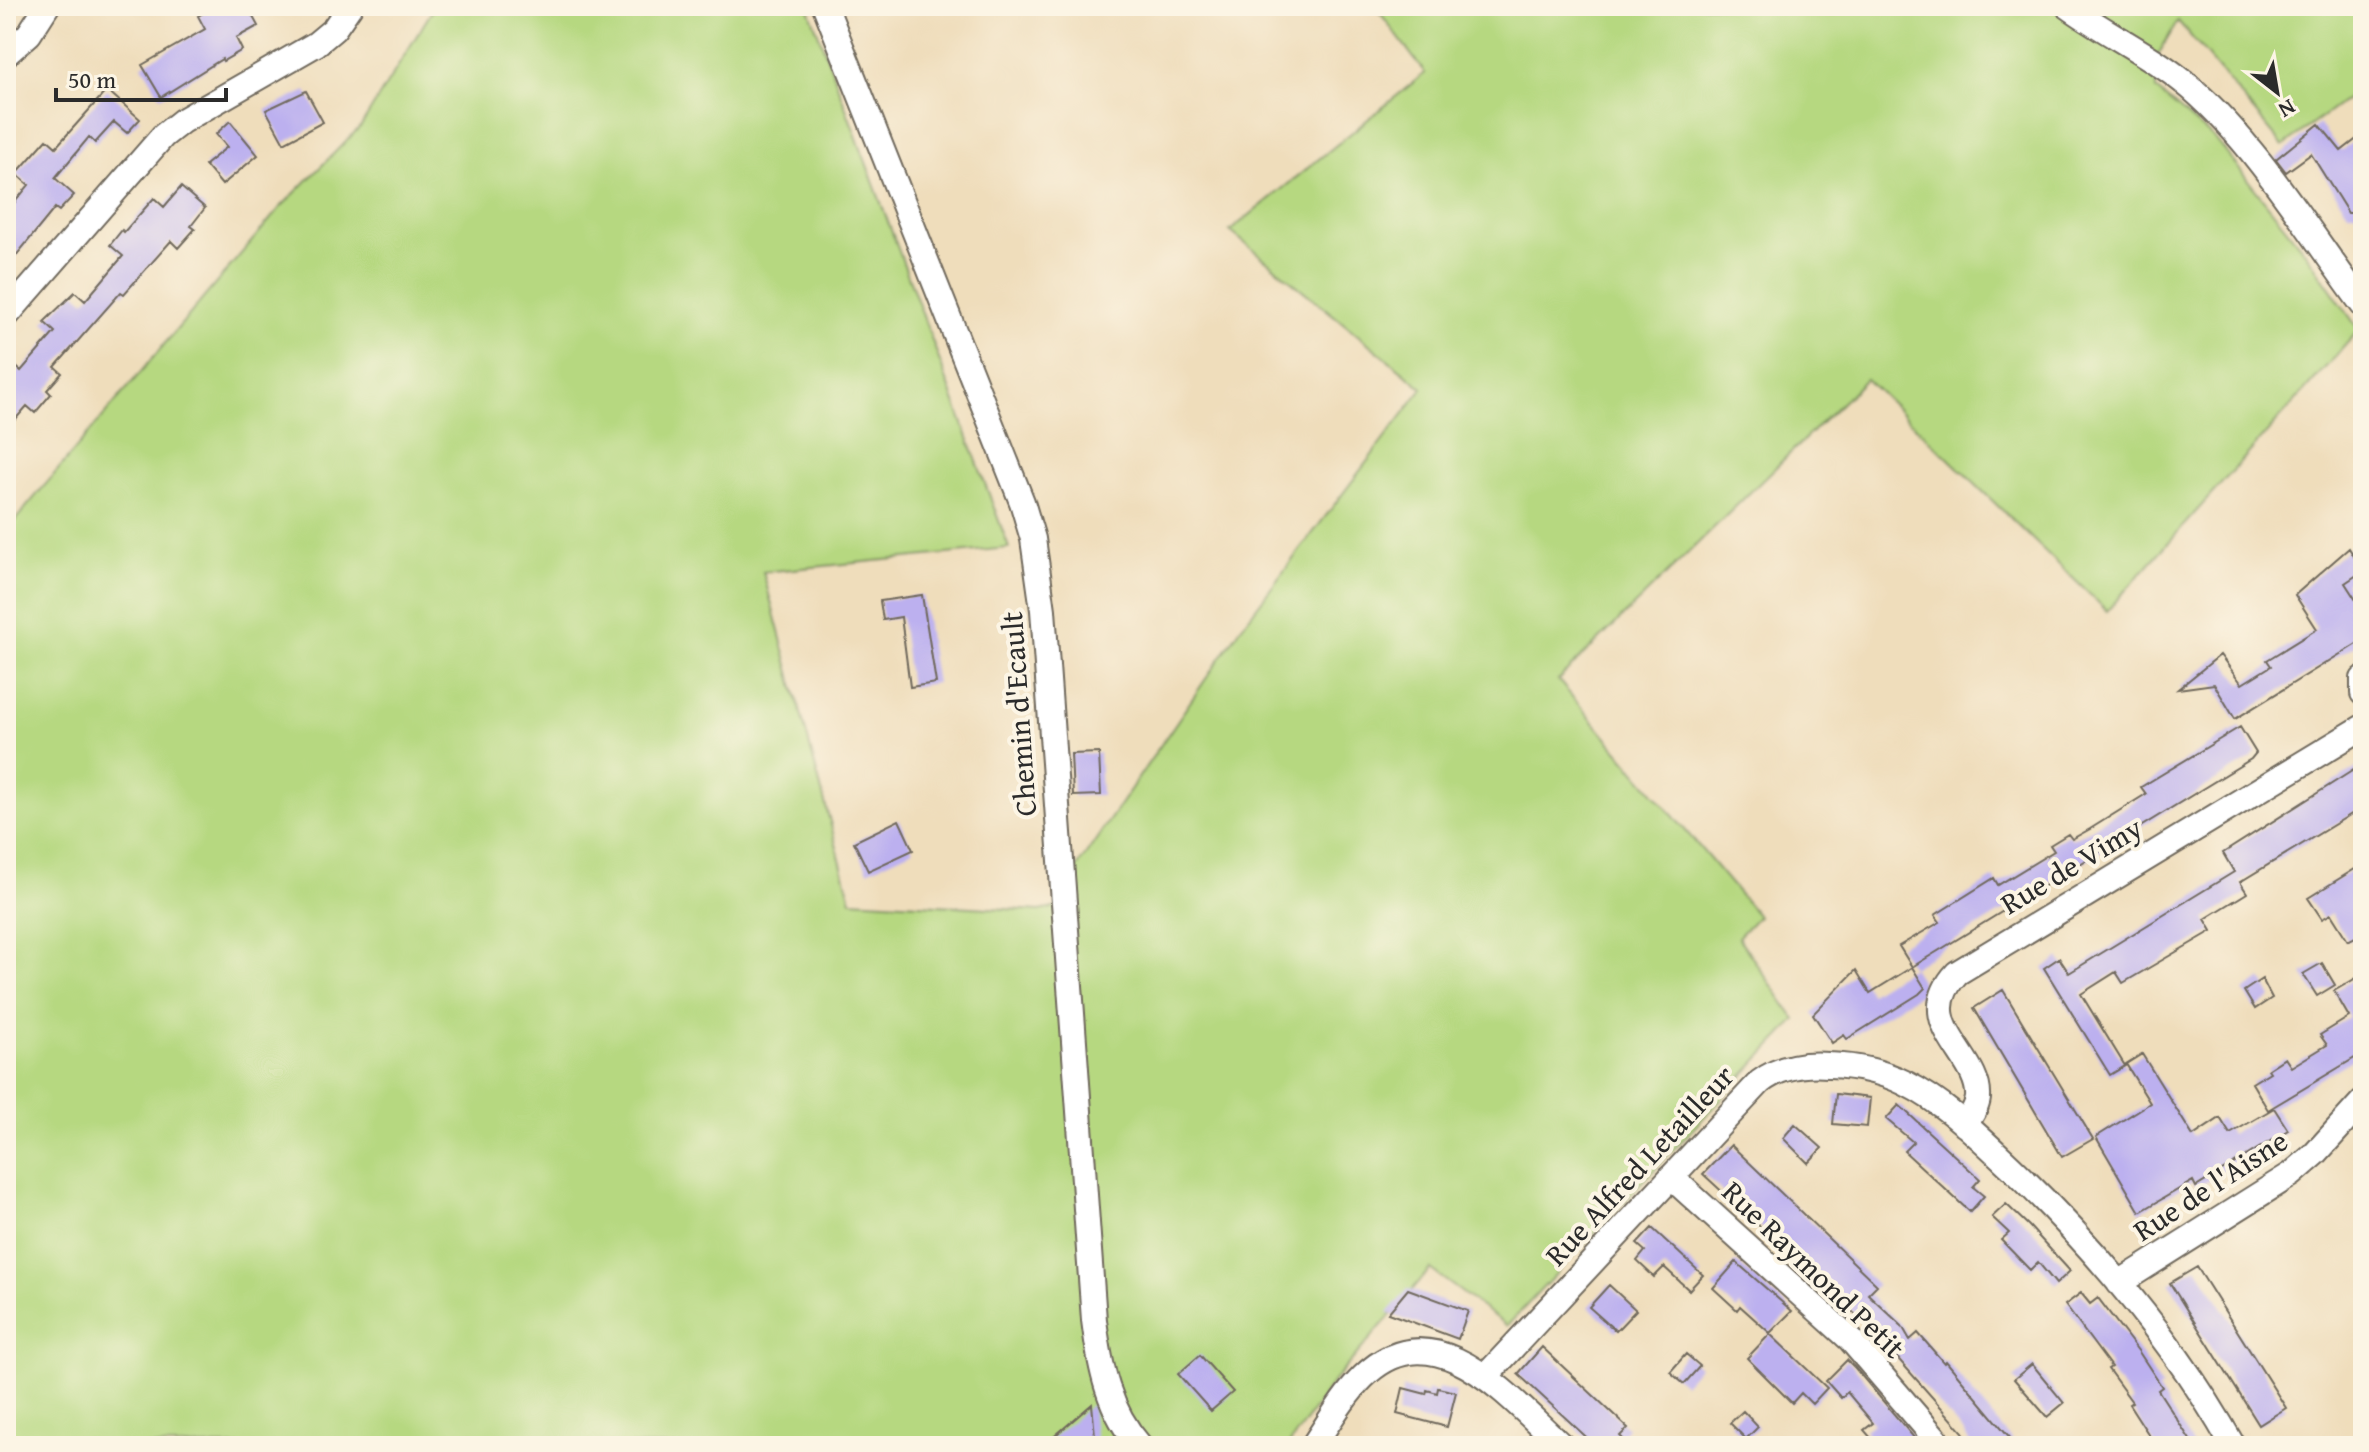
<svg xmlns="http://www.w3.org/2000/svg" width="2369" height="1452" font-family="'Gentium Book Plus',serif">
<style>
.green{fill:#b6d880;stroke:#708256;stroke-width:2}
.building{fill:#bcb0ef}
.lines{fill:none;stroke-linecap:round;stroke-linejoin:round}
.street-casing{stroke:#70695d;stroke-width:28}
.street{stroke:#fff;stroke-width:24}
.labels{text-anchor:middle;dominant-baseline:central;stroke-width:8;stroke-linejoin:round;paint-order:stroke}
.street-label{font-size:30px;fill:#2b2b2b;stroke:#fcf5e5}
</style>
<rect width="100%" height="100%" fill="#fcf5e5"/>
<filter id="ink" filterUnits="userSpaceOnUse"><feTurbulence type="fractalNoise" baseFrequency=".0125" numOctaves="2"/><feDisplacementMap in="SourceGraphic" scale="16" xChannelSelector="R" yChannelSelector="G"/><feConvolveMatrix kernelMatrix="1 2 1 2 8 2 1 2 1" color-interpolation-filters="sRGB"/></filter>
<filter id="wash" filterUnits="userSpaceOnUse"><feTurbulence type="fractalNoise" baseFrequency=".006" numOctaves="4" result="noise"/><feDisplacementMap in="SourceGraphic" scale="32" xChannelSelector="R" yChannelSelector="G"/><feGaussianBlur stdDeviation="1.8" result="paint"/><feColorMatrix in="noise" values="0 0 0 0 0 0 0 0 0 0 0 0 0 0 0 0 0 1.4 0 .05"/><feComposite in="paint" operator="in"/></filter>
<g filter="url(#wash)">
<rect width="100%" height="100%" fill="#efddbb"/>
<path class="green" d="M435,6H808L1009,548L763,572L851,900L1040,911L1072,904L1076,869L1240,629L1423,388L1230,231L1425,73L1375,6H2363V93L2360,89L2283,146L2178,21L2155,60L2156,90L2216,140L2305,252L2359,330L2107,611L1866,379L1558,680L1758,916L1738,937L1796,1020L1507,1326L1430,1269L1333,1382L1288,1446H6V531L279,209L361,126Z"/>
<g id="blocks">
<path class="building" d="M216,6H247L258,26L236,38L242,50L223,61L222,59L161,97L142,65L205,29L198,16Z
M107,90L140,119L127,133L114,122L95,143L89,137L55,178L74,195L59,211L55,208L6,268V213L29,185L16,174L47,139L56,147Z
M306,91L323,122L284,143L266,110Z
M230,121L258,155L222,185L205,165L227,147L216,134Z
M2319,124L2341,151L2363,134V213H2348L2311,154L2286,172L2276,159Z
M181,187L205,208L191,226L195,229L178,248L171,241L124,294L121,292L55,367L62,373L47,390L51,394L35,413L27,406L6,430V358L21,371L55,332L44,322L75,292L85,301L123,256L110,245L122,230L124,232L154,198L164,207Z
M2349,548L2363,571L2345,583L2363,611V640L2235,719L2214,684L2178,689L2220,655L2242,684L2271,666L2267,660L2317,629L2295,595Z
M922,595L936,683L910,687L901,617L883,620L880,601Z
M2240,727L2256,753L2251,759L1912,967L1925,988L1919,994L1847,1039L1844,1035L1832,1043L1813,1014L1856,970L1870,993L1912,967L1899,946L1940,922L1935,915L1994,878L1998,885L2054,851L2050,845L2068,834L2072,839L2090,829L2146,794L2141,787Z
M1099,753L1101,795L1073,796L1071,754Z
M2363,764V807L2240,882L2247,893L2205,919L2212,931L2123,983L2116,972L2081,994L2125,1066L2110,1075L2044,968L2059,958L2069,973L2234,872L2223,853Z
M899,820L913,850L868,871L854,842Z
M2363,864V933L2348,941L2331,914L2322,919L2308,898Z
M2322,963L2335,985L2317,996L2303,974Z
M2363,974V1053L2268,1110L2252,1083L2270,1072L2268,1069L2285,1058L2291,1067L2327,1045L2320,1035L2349,1017L2334,991Z
M2262,979L2272,998L2255,1009L2244,991Z
M2003,990L2093,1139L2062,1157L1974,1008Z
M2142,1054L2193,1136L2220,1118L2230,1134L2274,1108L2288,1130L2196,1187L2193,1181L2140,1212L2096,1137L2150,1103L2126,1064Z
M1836,1094L1870,1098L1867,1127L1833,1124Z
M1899,1105L1980,1179L1973,1187L1984,1196L1970,1212L1904,1151L1913,1142L1886,1119Z
M1795,1124L1822,1148L1808,1163L1783,1138Z
M1731,1145L1877,1285L1868,1294L1902,1326L1910,1340L1918,1333L1944,1363L1946,1361L2017,1446H1972L1963,1432L1893,1353L1895,1351L1703,1174Z
M2006,1204L2029,1226L2070,1271L2056,1284L2038,1262L2030,1270L2001,1240L2009,1233L1992,1217Z
M1652,1228L1703,1275L1689,1290L1664,1267L1654,1277L1637,1261L1645,1251L1637,1244Z
M1736,1262L1792,1311L1770,1333L1740,1306L1737,1310L1713,1288Z
M2197,1267L2286,1408L2259,1425L2170,1283Z
M1609,1285L1636,1310L1616,1331L1589,1307Z
M1408,1289L1468,1311L1458,1339L1388,1313Z
M2081,1293L2090,1304L2098,1298L2139,1352L2162,1387L2158,1390L2194,1446H2156L2129,1404L2132,1402L2108,1369L2111,1367L2065,1305Z
M1770,1334L1827,1388L1812,1404L1801,1393L1792,1403L1747,1358Z
M1542,1347L1628,1428L1620,1436L1630,1446H1596L1518,1374Z
M1686,1354L1700,1366L1684,1384L1670,1372Z
M1200,1355L1233,1392L1211,1411L1178,1374Z
M1847,1360L1855,1368L1921,1446H1878L1864,1430L1873,1423L1847,1392L1841,1398L1826,1381Z
M2032,1364L2064,1403L2047,1417L2014,1379Z
M1403,1388L1426,1394L1427,1390L1437,1393L1438,1388L1456,1392L1447,1427L1397,1414Z
M1092,1404L1096,1446H1043Z
M1743,1411L1758,1427L1746,1439L1730,1423Z"/>
</g>
</g>
<g filter="url(#ink)">
<use href="#blocks" fill-opacity="0" stroke="#70695d" stroke-width="2"/>
<g class="lines">
<g class="street-casing">
<path id="street" d="M825,6L1022,502L1033,539L1043,610L1094,1320C1100,1367 1108,1410 1140,1446
M2068,6C2108,35 2154,56 2191,88C2257,145 2311,235 2363,305
M6,54L29,34L47,6
M6,316L163,136L182,121L316,44L334,29L350,6
M2363,679V693
M1965,1125C1970,1117 1977,1108 1978,1098C1981,1055 1910,1024 1957,973L2363,727
M1671,1177L1850,1339L1942,1446
M2119,1283L2292,1174L2315,1154L2363,1101
M1485,1377L1760,1082C1779,1067 1804,1063 1829,1065C1855,1066 1881,1071 1905,1083C1944,1102 1978,1136 2010,1166C2096,1249 2174,1341 2233,1446
M1313,1446C1329,1422 1343,1397 1363,1377C1435,1306 1510,1399 1562,1446"/>
</g>
<use href="#street" class="street"/>
</g>
</g>
<g class="labels">
<g class="street-label">
<text transform="translate(1018 714) rotate(-94)">Chemin d'Ecault</text>
<text transform="translate(2071 865) rotate(-31)">Rue de Vimy</text>
<text transform="translate(1639 1165) rotate(-47)">Rue Alfred Letailleur</text>
<text transform="translate(2210 1185) rotate(-33)">Rue de l'Aisne</text>
<text transform="translate(1814 1269) rotate(44)">Rue Raymond Petit</text>
</g>
</g>
<rect width="2369" height="1452" fill="none" stroke="#fcf5e5" stroke-width="32"/>
<g transform="translate(2277 92) rotate(149)" stroke="#fcf5e5" stroke-width="6" paint-order="stroke">
<path d="M0-6L14 30L0 20L-14 30Z" fill="#2b2b2b"/>
<text y="-12" font-size="22" font-weight="bold" text-anchor="middle" fill="#2b2b2b">N</text>
</g>
<path d="M56 88v12h170v-12" fill="none" stroke="#2b2b2b" stroke-width="4"/>
<text x="68" y="88" font-size="24" fill="#2b2b2b" stroke="#fcf5e5" stroke-width="6" paint-order="stroke">50 m</text>
</svg>
